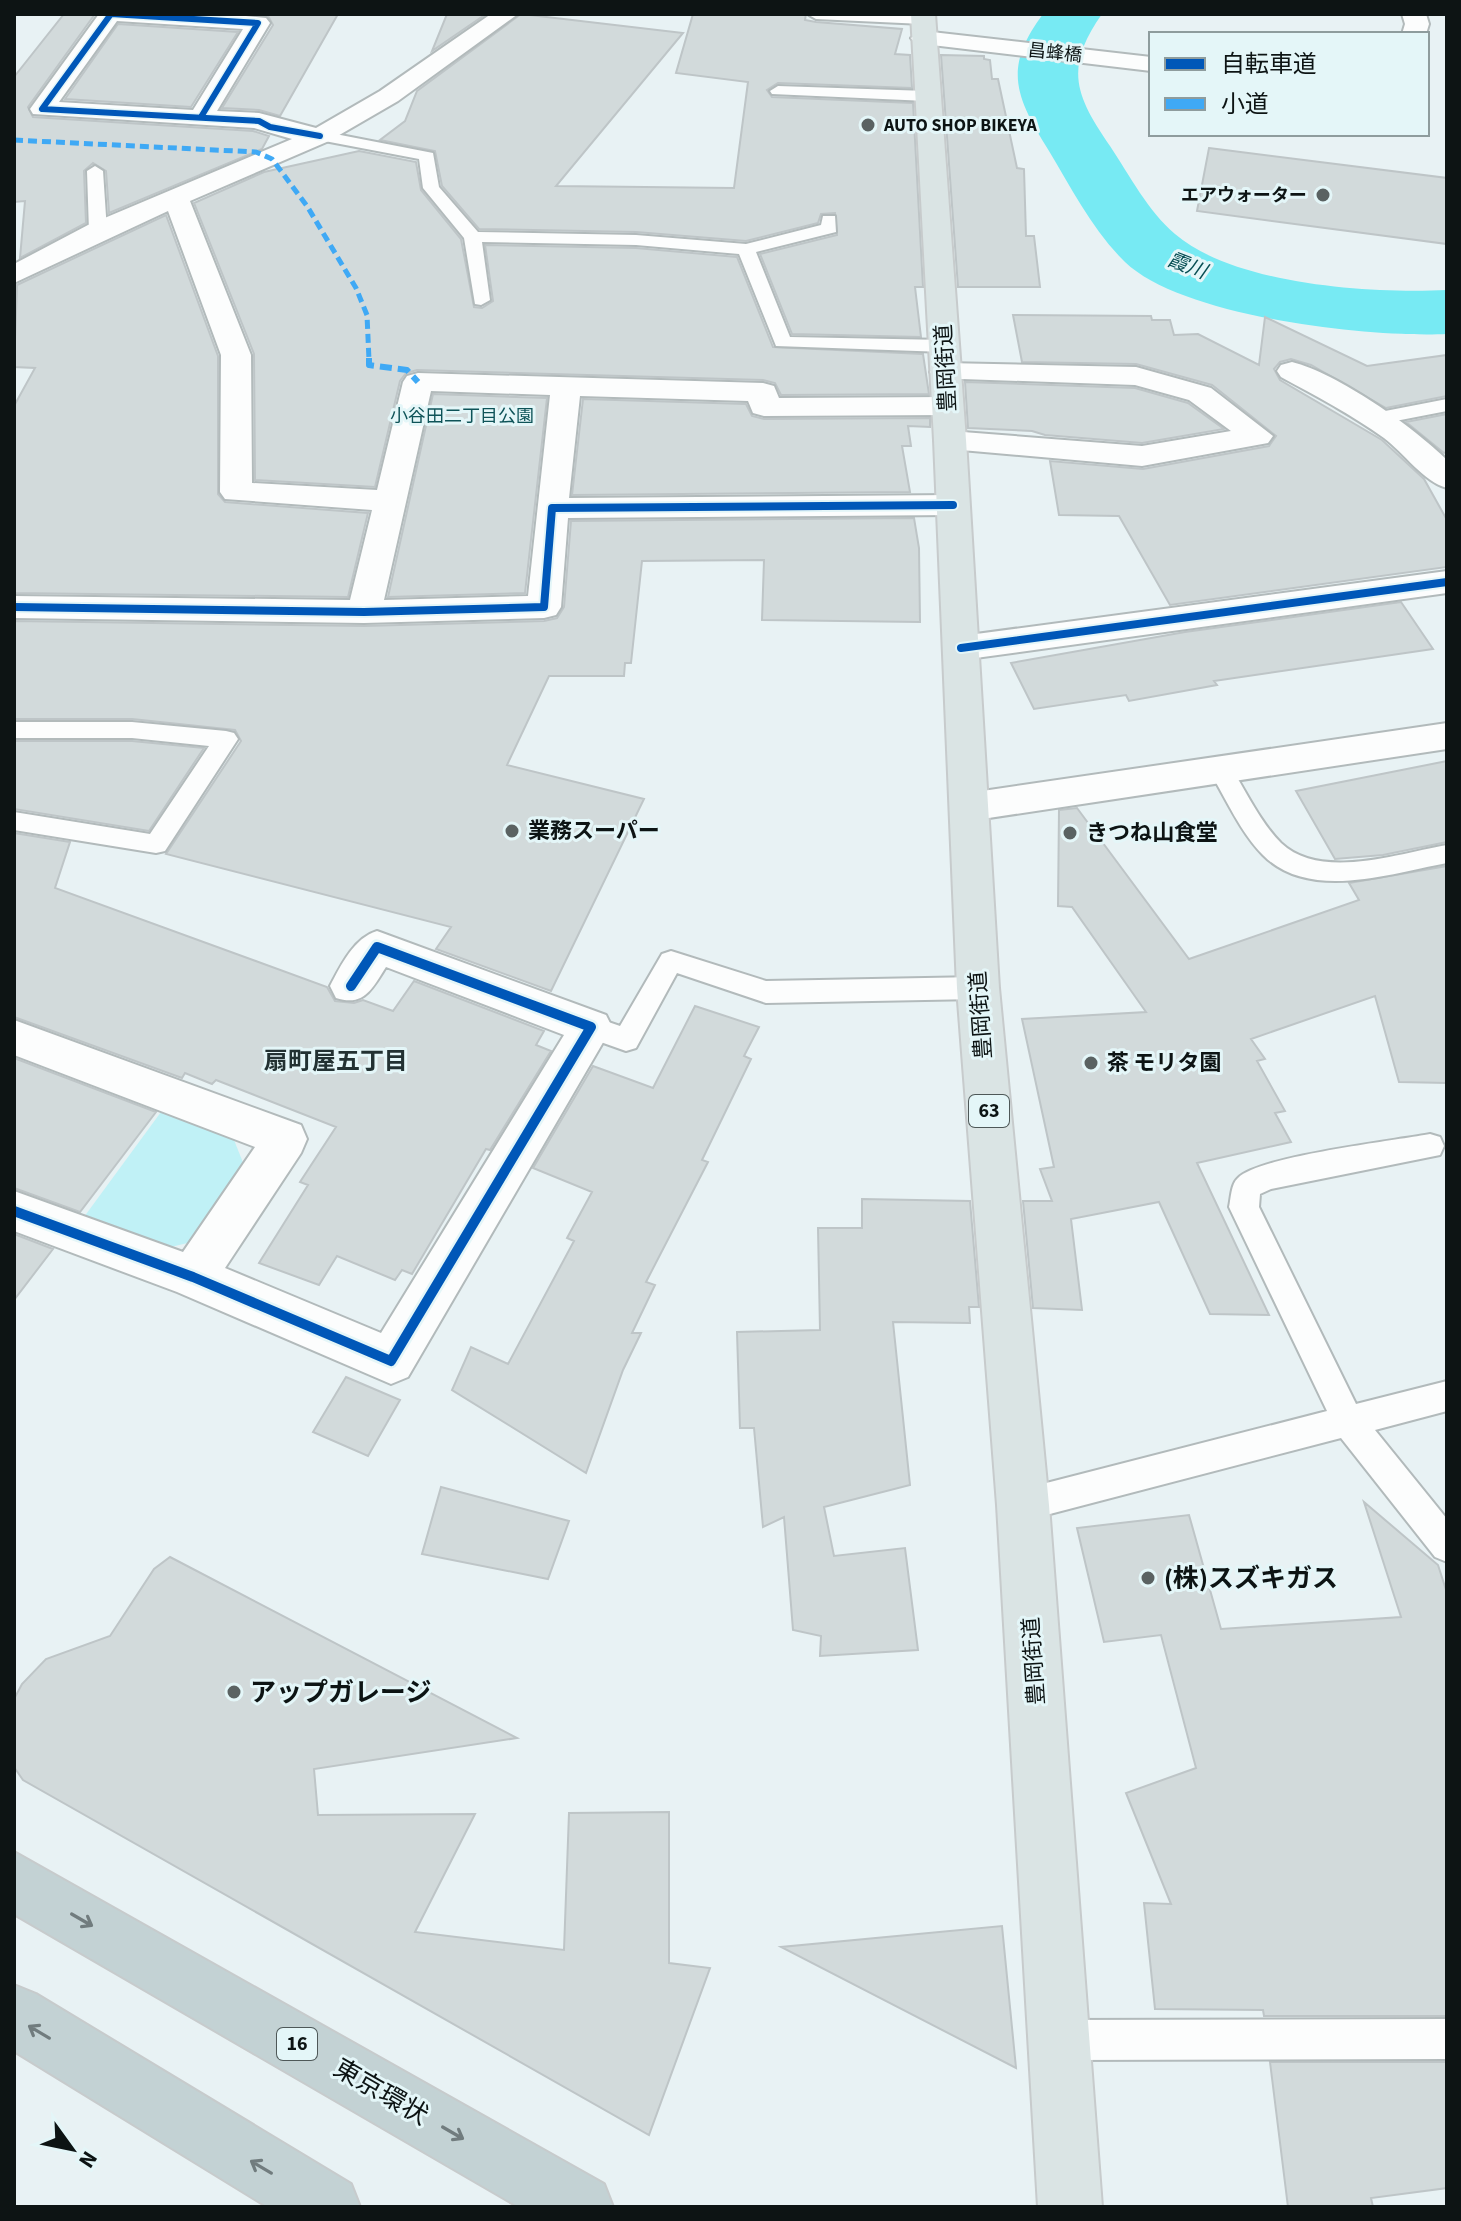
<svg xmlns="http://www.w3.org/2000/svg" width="1461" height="2221" font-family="'Source Sans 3','Noto Sans JP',sans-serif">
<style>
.green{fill:#c0f1f6}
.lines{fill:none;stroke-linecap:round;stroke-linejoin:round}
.river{fill:#77eaf3;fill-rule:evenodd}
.building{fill:#d2dadb;stroke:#bec5c7;stroke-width:2}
.lane-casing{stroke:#b2babb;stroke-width:4}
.street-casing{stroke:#b2babb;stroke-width:4}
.primary-casing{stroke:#c7cbcc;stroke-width:4}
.highway-casing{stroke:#c7cbcc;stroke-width:4}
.lane{fill:#fcfdfd;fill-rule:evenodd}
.street{fill:#fcfdfd;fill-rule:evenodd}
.primary{fill:#dae4e4;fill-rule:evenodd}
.highway{fill:#c3d2d4;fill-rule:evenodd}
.quiet-far1{stroke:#3fa9f5;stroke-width:5;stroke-dasharray:9 5;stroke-linecap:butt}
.quiet{stroke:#3fa9f5;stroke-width:6;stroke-dasharray:12 6;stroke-linecap:butt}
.cycleway-far2-casing{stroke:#e4f6f8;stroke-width:9}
.cycleway-far1-casing{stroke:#e4f6f8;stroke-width:12}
.cycleway-casing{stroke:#e4f6f8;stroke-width:15}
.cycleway-far2{stroke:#0057b8;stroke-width:6}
.cycleway-far1{stroke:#0057b8;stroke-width:8}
.cycleway{stroke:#0057b8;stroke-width:10}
.oneway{stroke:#717c7e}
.poi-dot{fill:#5a6262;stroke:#e4f6f8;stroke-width:3}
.labels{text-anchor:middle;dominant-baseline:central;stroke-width:6;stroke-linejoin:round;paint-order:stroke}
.far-street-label{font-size:18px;fill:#0d1414;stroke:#e4f6f8}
.far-poi-label{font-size:18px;font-weight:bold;fill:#0d1414;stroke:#e4f6f8;text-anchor:start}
.far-park-label{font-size:18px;fill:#0e5358;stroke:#e4f6f8}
.far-water-label{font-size:20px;font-style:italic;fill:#084f54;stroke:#e4f6f8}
.shield{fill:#e4f6f8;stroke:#4e5858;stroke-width:2}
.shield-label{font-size:20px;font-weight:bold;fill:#0d1414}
.street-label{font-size:22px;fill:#0d1414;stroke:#e4f6f8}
.poi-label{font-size:22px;font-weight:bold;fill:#0d1414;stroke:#e4f6f8;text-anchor:start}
.neighbourhood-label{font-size:24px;font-weight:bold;fill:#223132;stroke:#e4f6f8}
.near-poi-label{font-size:26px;font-weight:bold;fill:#0d1414;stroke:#e4f6f8;text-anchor:start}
.near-street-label{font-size:26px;fill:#0d1414;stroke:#e4f6f8}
</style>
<rect width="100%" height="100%" fill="#e8f2f4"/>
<path class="green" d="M161,1112L234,1140L244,1165L192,1242L162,1249L84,1217Z"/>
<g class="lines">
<path class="river" d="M1043,14H1102C1064,68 1075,95 1110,146C1130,176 1148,211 1175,234C1234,285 1372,294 1447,290V334C1369,338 1182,317 1125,262C1093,231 1072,189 1049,151C1016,97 1002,69 1043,14Z"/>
</g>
<path class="building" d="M64,14H95L28,107L33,117L253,131L269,136L262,149L109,213L106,171L93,163L84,171L86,223L20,258L25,201L14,202V77Z
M256,14H338L280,116L259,110L222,108L273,25L268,16Z
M447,14H486L432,51Z
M521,14L683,33L556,186L734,188L748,82L676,73L693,14H806L805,20L816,22L902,29L895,54L910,55L912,88L778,83L767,90L772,97L913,103L923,287H915L921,337L792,334L760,254L837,235L835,213L821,214L818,223L746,241L636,232L479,229L442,186L435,151L380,140L405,121L417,91Z
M118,24L238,32L191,107L65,99Z
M941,55L984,56V59L990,60L992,79H998L1017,168L1024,169L1026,236H1034L1040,287H958Z
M1209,148L1447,178V244L1197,211Z
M359,151L416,162L421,190L461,239L474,307L482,308L493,301L485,245L636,248L737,257L773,347L923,354L929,394L781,395L775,383L763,380L417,370L406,373L400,381L375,487L255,480L254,354L194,203L264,172Z
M166,215L218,356V494L225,502L368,513L348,597L14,593V406L35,368L14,367L17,285Z
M1013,315L1151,316L1152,320H1170L1174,335L1198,334L1259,365L1265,317L1367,366L1447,355V396L1386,408L1311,365L1291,359L1280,362L1274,369L1280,380L1382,440L1424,479L1447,520V567L1170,605L1119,516L1059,515L1050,461L1143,469L1269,446L1276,436L1212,385L1136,364L1022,362Z
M965,382L1135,388L1188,403L1224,429L1142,443L1045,435L1032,431L968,428Z
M433,394L547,398L525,593L388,597Z
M583,399L746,404L752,416L764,419L930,418V427L908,426L911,446H902L910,492L572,495Z
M1447,414V452L1444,453L1406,422Z
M914,518L919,548L920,622L762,620L764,560L642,561L631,663H625L624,676H549L507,765L644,799L551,991L436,949L451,927L166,854L241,741L235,730L132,719H14V621L364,626L544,621L557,618L564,607L571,521Z
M1401,602L1433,649L1214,681L1217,685L1129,701L1126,695L1034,709L1011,663L1185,632Z
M14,741H132L204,748L149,831L14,809Z
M1447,761V842L1383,855L1335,859L1296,791Z
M1077,808L1189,959L1359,900L1349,883L1447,866V1083L1399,1082L1375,996L1251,1039L1265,1059L1257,1061L1285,1111L1275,1113L1291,1142L1197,1163L1269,1315L1210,1314L1159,1202L1071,1219L1082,1310L1033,1308L1023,1201H1052L1040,1169L1054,1167L1022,1019L1146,1012L1072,907L1058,906L1059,810Z
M14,833L70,842L55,888L327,987L335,1001L354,1003L363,1000L393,1011L414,981L544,1031L536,1045L551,1051L490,1150L486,1149L412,1274L402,1270L395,1280L337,1256L319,1285L259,1263L308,1185L300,1182L336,1127L216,1080L212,1084L185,1073L182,1078L14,1017Z
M695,1006L759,1027L744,1056L751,1059L702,1160L708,1162L646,1282L655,1285L632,1333H641L623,1370L586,1473L452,1390L471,1347L508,1364L574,1241L567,1238L592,1192L533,1168L593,1066L653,1088Z
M14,1058L156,1112L80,1212L14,1188Z
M862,1199L970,1201L979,1307H969L970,1323L893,1322L910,1485L824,1507L834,1556L905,1548L918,1650L820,1656L821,1636L793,1630L784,1517L763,1527L754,1428H740L737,1332L820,1330L818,1228H862Z
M14,1234L53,1249L14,1300Z
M346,1377L400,1400L368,1456L313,1432Z
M441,1487L569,1521L548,1579L422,1554Z
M1364,1502L1438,1565L1447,1593V2016H1264L1263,2010L1155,2009L1144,1903L1171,1904L1126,1793L1196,1768L1161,1635L1104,1642L1077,1528L1189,1515L1221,1629L1401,1617Z
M170,1557L517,1738L314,1769L318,1815L475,1814L415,1932L564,1950L569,1813L669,1812V1963L710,1968L649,2135L23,1780L14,1767V1699L22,1684L46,1659L110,1636L154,1569Z
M1002,1926L1016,2068L781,1947Z
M1270,2062H1447V2188L1371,2198L1373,2207H1288Z"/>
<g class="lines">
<g class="lane-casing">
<path id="lane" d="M889,14L923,16L930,20L923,24L816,19L809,15Z
M778,86L927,91L935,96L927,101L772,94L770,91Z
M320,131L433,153L439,187L478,232L636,235L746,244L821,225L823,216H835L836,232L756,252L790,337L945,340L954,346L945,352L776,346L739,254L636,245L482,242L490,300L481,305L475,304L464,238L423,188L419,159L314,139L312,136Z
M95,166L103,171L107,231L98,236L89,231L87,171Z
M1447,399V411L1380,424L1370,418L1380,412Z
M14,722H132L226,731L234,733L238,739L165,851L156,853L14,830V812L150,834L209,746L132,738H14Z
M1222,763L1230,766C1246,791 1260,822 1281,843C1321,881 1399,853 1447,845V863C1392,873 1309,902 1263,855C1241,833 1226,799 1210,772L1214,766Z
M671,951L766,981L978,977L987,980L991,988L987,996L978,999L766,1003L677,973L636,1048L626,1051L581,1035L578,1027L581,1019L591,1016L620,1026L662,954Z
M1430,1134L1440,1137L1444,1146L1440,1155L1271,1189L1260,1194L1259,1207L1356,1404L1447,1381V1411L1375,1430L1447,1519V1562L1435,1557L1341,1438L1023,1521L1011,1517L1007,1505L1011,1493L1023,1489L1327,1411L1229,1207C1231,1198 1231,1184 1238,1178C1260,1156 1393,1141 1430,1134Z
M1447,2019V2059L1062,2060L1048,2054L1042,2040L1048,2026L1062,2020Z"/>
</g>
<g class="street-casing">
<path id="street" d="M99,14H225L266,18L270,23L217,111L259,113L316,128L380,91L491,14H518L398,101L329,141L190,201L251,355L252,483L377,490L403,382L407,376L418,373L763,383L774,386L779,398L947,397L958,400L962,406L958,412L947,415L764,416L753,413L748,401L580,396L569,498L953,495L964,498L969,505L964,512L953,515L568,518L561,607L556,615L544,618L364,623L14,618V596L350,600L372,510L225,499L220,492L221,355L168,211L14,283V264L88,225L292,139L254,128L33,114L30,109ZM117,21L243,29L193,110L59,102ZM431,391L550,395L528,596L384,600Z
M1402,14H1426L1429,24L1426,34H1402L1405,24Z
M923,31L1151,57V71L915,43L911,38Z
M1292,362C1337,373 1414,427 1447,460V488C1424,482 1404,453 1384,438C1352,415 1316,396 1281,377L1277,371L1281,365Z
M945,363L1136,367L1211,388L1273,436L1268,443L1257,445L1142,466L950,449L939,447L934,440L939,433L950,431L1142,446L1231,431L1189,400L1135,385L934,378L930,372L934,366Z
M1447,571V593L961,660L949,656L943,648L949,640L961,636Z
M1447,723V749L969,821L955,817L950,807L955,797L969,793Z
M377,931L606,1015L612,1027L408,1377L391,1384L177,1292L14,1231V1191L183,1252L255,1147L14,1055V1020L301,1125L307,1139L301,1153L225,1268L381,1333L564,1035L386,967C372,989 364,1007 336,998L330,986C341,965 354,938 377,931Z"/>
</g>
<g class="primary-casing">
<path id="primary" d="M911,14H935L966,440L999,988L1049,1505L1102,2207H1038L997,1505L957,988L934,440Z"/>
</g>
<g class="highway-casing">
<path id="highway" d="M14,1852L604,2184L613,2207H519L14,1914Z
M14,1985L36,1994L351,2184L360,2207H268L14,2051Z"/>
</g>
<use href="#lane" class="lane"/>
<use href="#street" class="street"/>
<use href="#primary" class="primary"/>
<use href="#highway" class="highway"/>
<path class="quiet-far1" d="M14,140L256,152L272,159L307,206L356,288L367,315L369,360"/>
<path class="quiet" d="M369,358V365L407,370L418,382"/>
<g class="cycleway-far2-casing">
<path id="cycleway-far2" d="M201,117L258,23L111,14L42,109L259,121L270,127L320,136"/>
</g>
<g class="cycleway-far1-casing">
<path id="cycleway-far1" d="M14,607L364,612L544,607L552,508L953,505
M961,648L1447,582"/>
</g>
<g class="cycleway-casing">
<path id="cycleway" d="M14,1211L193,1277L391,1361L591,1027L377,947L351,986"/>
</g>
<use href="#cycleway-far2" class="cycleway-far2"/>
<use href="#cycleway-far1" class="cycleway-far1"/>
<use href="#cycleway" class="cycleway"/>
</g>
<defs><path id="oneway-shaft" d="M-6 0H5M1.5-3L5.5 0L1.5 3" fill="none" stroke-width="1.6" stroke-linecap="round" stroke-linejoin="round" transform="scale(2)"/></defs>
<g class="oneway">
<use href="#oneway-shaft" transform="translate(82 1920) rotate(30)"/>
<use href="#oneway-shaft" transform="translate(39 2032) rotate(-149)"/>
<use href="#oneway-shaft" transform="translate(453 2133) rotate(30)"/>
<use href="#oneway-shaft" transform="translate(261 2167) rotate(-149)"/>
</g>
<g class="poi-dot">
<circle cx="868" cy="125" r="8"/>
<circle cx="1323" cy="195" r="8"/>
<circle cx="512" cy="831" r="8"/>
<circle cx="1070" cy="833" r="8"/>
<circle cx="1091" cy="1063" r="8"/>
<circle cx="1148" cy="1578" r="8"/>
<circle cx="234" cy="1692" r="8"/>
</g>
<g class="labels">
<g class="far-street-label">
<text transform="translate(1055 53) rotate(6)">昌蜂橋</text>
</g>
<g class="far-poi-label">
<text x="884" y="125">AUTO SHOP BIKEYA</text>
<text x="1307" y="195" text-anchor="end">エアウォーター</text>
</g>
<g class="far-park-label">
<text x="462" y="416">小谷田二丁目公園</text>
</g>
<g class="far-water-label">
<text transform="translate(1187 266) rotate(21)">霞川</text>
</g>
<g class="shield">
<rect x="969" y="1095" width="40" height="32" rx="6"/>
<rect x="277" y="2028" width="40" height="32" rx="6"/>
</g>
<g class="shield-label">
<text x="989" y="1111">63</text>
<text x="297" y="2044">16</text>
</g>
<g class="street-label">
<text transform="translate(946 368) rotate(-93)">豊岡街道</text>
<text transform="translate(981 1015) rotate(-94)">豊岡街道</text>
<text transform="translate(1034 1661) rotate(-94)">豊岡街道</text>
</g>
<g class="poi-label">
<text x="528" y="831">業務スーパー</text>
<text x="1086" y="833">きつね山食堂</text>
<text x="1107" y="1063">茶 モリタ園</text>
</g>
<g class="neighbourhood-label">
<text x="336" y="1061">扇町屋五丁目</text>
</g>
<g class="near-poi-label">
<text x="1164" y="1578">(株)スズキガス</text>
<text x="250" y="1692">アップガレージ</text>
</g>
<g class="near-street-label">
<text transform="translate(381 2092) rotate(30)">東京環状</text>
</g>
</g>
<rect width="1461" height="2221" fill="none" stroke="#0d1414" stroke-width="32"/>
<rect x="1149" y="32" width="280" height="104" fill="#e4f6f8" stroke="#8e9c9d" stroke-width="2"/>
<rect x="1165" y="58" width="40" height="12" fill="#0057b8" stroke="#8e9c9d" stroke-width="2"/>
<text x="1221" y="72" font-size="24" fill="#0d1414">自転車道</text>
<rect x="1165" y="98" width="40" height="12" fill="#3fa9f5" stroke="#8e9c9d" stroke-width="2"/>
<text x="1221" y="112" font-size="24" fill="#0d1414">小道</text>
<g transform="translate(72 2149) rotate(123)" stroke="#e4f6f8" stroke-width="6" paint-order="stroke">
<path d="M0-6L14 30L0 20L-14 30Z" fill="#0d1414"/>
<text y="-12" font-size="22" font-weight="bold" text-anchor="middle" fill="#0d1414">N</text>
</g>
</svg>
